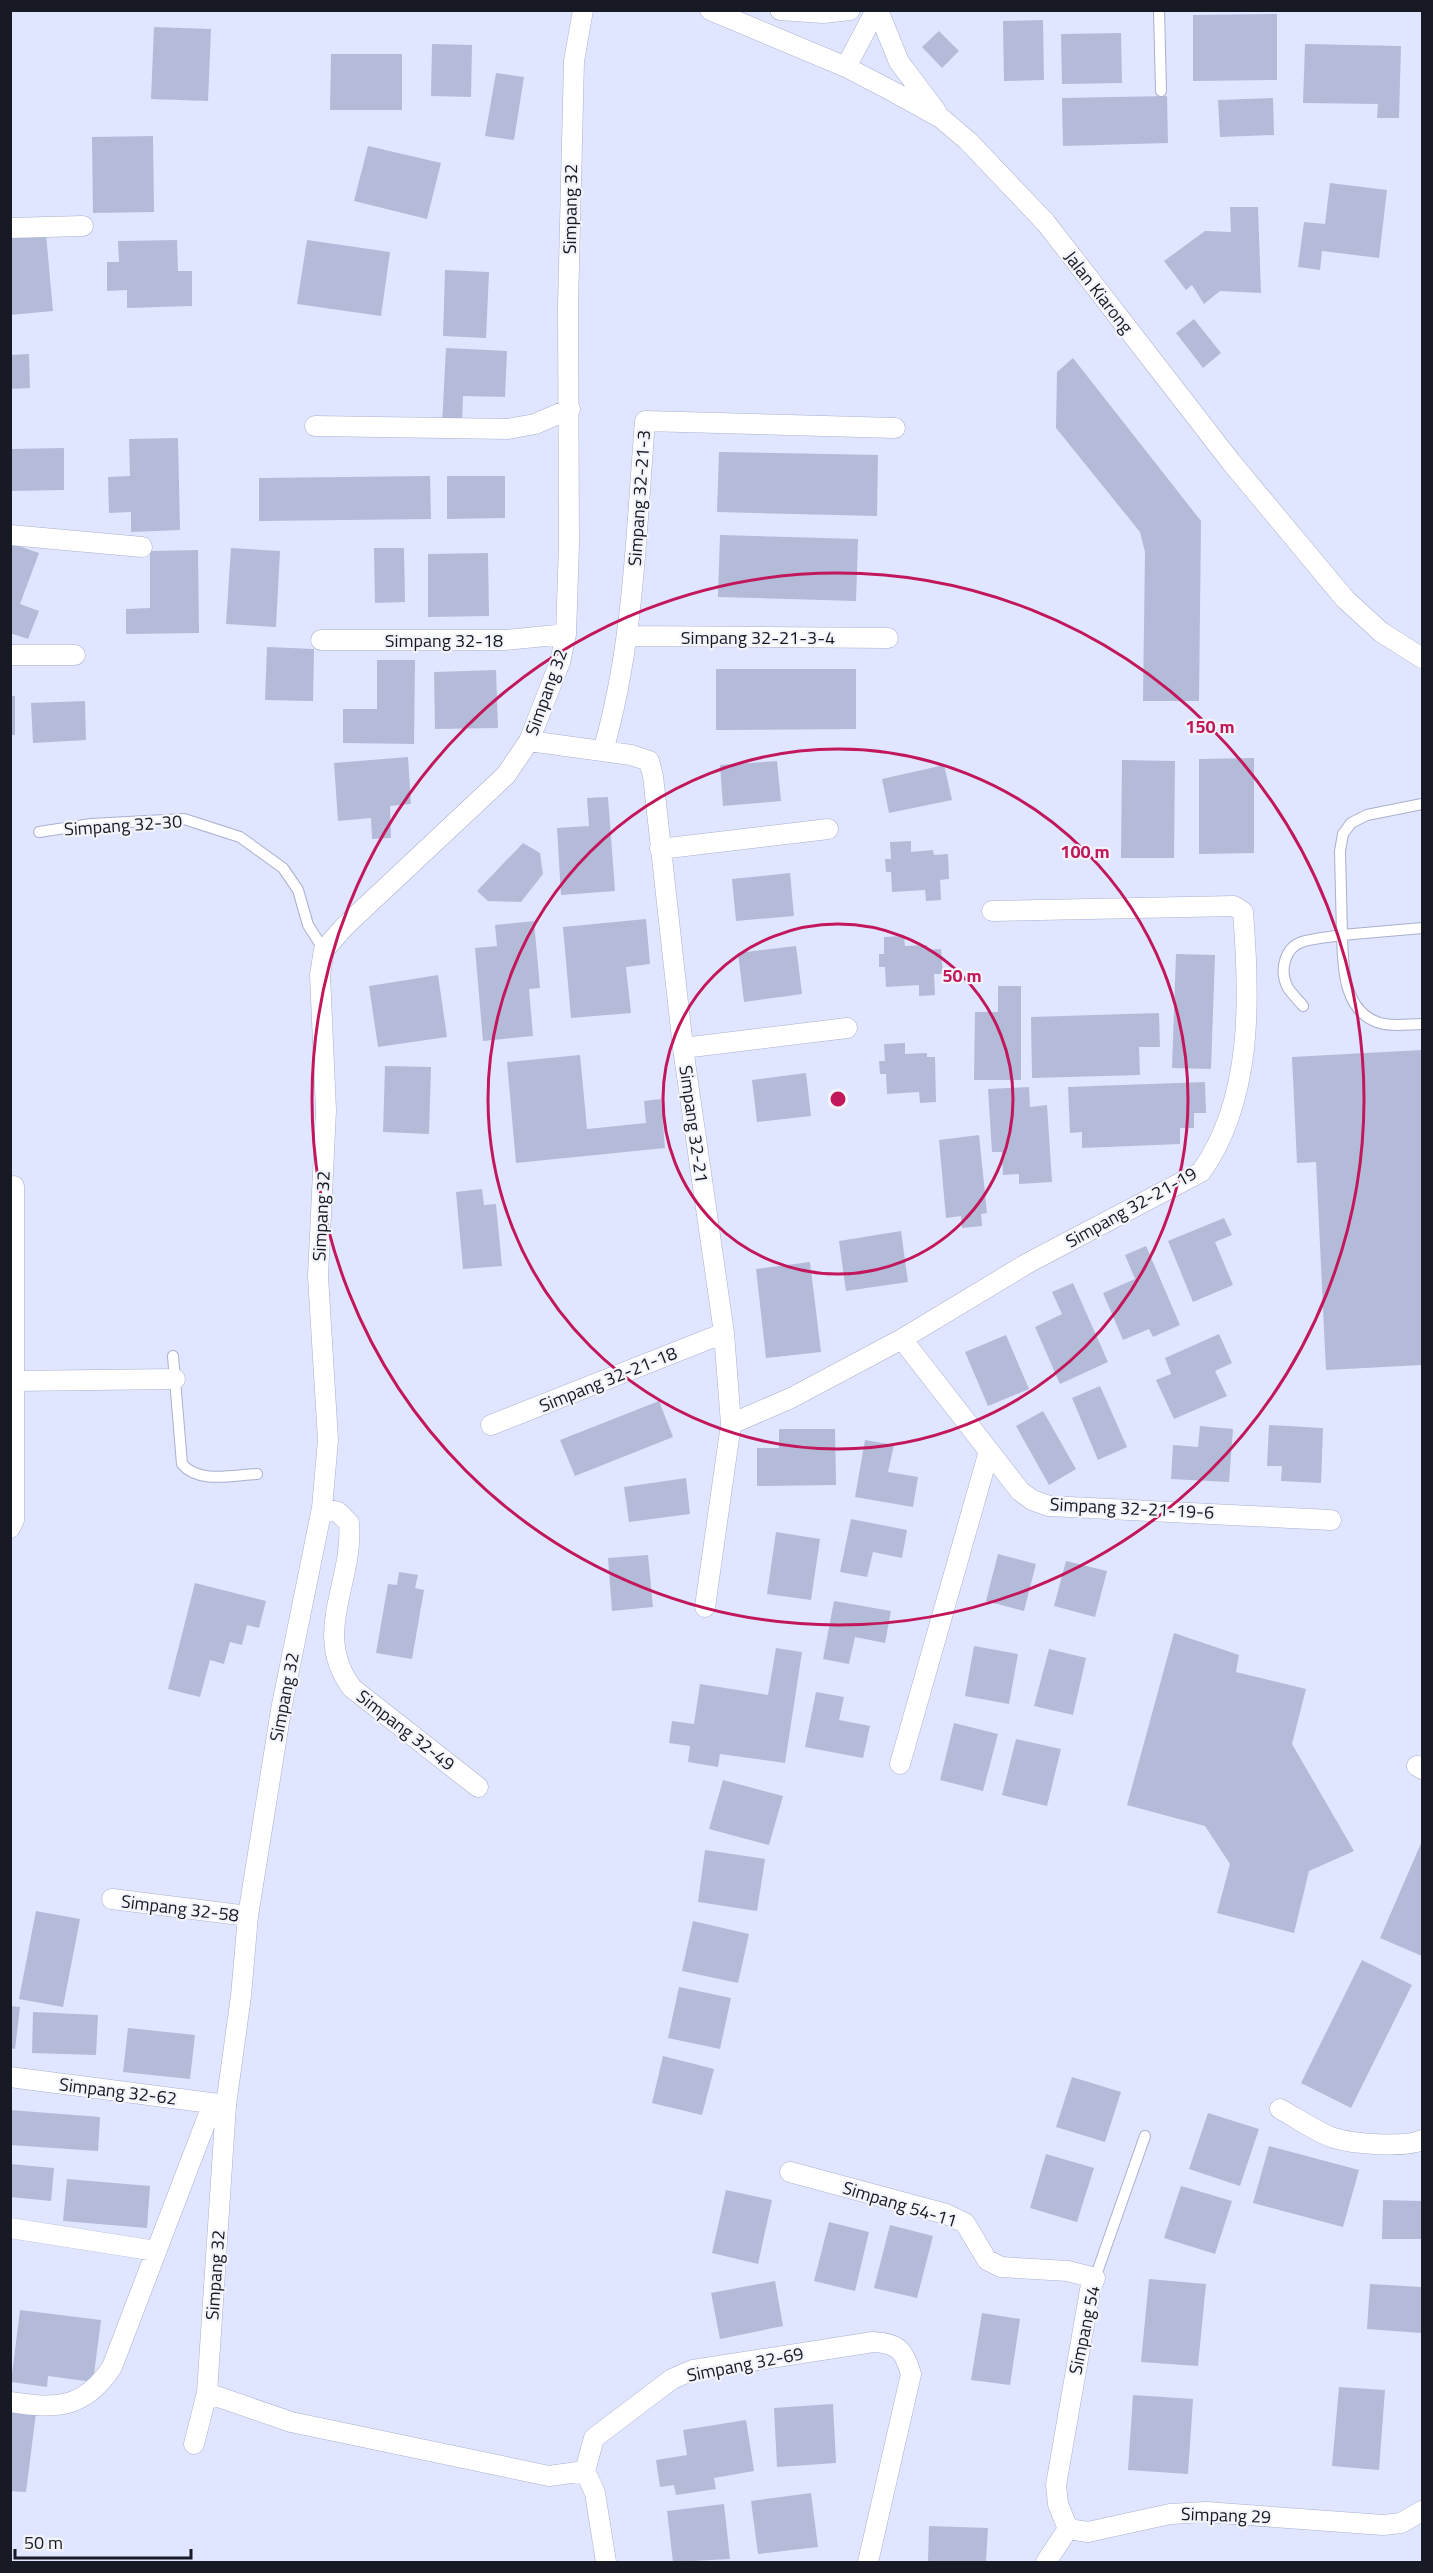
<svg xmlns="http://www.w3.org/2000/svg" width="1433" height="2573" font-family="'Titillium Web',sans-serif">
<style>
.building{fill:#b4bbd9}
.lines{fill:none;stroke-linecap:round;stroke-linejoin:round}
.service-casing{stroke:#a9b0ce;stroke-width:12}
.minor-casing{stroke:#a9b0ce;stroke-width:21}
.service{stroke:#fff;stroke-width:10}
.minor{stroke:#fff;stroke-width:20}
.ring{fill:none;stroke:#c2185b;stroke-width:3}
.labels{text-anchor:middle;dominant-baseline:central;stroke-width:4.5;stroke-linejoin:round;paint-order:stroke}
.street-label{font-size:18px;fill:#171924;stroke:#f2f4fa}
.centre{fill:#c2185b;stroke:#f2f4fa;stroke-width:3}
.ring-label{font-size:18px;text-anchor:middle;font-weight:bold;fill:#c2185b;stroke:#f2f4fa;stroke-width:4.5;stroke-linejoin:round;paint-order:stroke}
</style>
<rect width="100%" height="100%" fill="#e0e6ff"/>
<path class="building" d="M1277,14V80L1193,81V15Z
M1043,20L1044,80L1004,81L1003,21Z
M154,27L211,29L208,101L151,99Z
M939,31L959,51L942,68L922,47Z
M1121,33L1122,83L1062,84L1061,34Z
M432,44L472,45L471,97L431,96Z
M1305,44L1401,46L1399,118H1377L1378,104L1303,103Z
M331,54H402V110H330Z
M496,73L524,77L514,140L485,136Z
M1167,96L1168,143L1063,146L1062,98Z
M1273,98L1274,135L1220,137L1218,100Z
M153,136L154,212L93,213L92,137Z
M368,146L441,163L427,219L354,201Z
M1330,183L1387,190L1379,258L1322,251L1320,270L1298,267L1304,222L1325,224Z
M1230,207H1258L1261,293L1220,291L1204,304L1192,285L1186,290L1164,261L1205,231L1231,232Z
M46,234L53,311L10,315V237Z
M177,240L178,271H192V306L127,308V290L107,291V262H119L118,241Z
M307,240L390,252L381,316L297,304Z
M445,270L489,272L486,338L443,336Z
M1194,319L1221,353L1203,368L1176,333Z
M446,348L507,351L505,397L463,396L462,425L442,424Z
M29,354L30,388L10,389V355Z
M1073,358L1201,521L1199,701H1143L1145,552L1140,532L1056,428L1057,372Z
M178,438L180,530L131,532V512L109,513L108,477L130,476L129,439Z
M64,448V490L10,491V449Z
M719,452L878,455L877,516L717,512Z
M430,476L431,519L259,521V478Z
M447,476H505V518L447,519Z
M720,535L858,539L856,601L718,597Z
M10,543L39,553L20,604L39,611L28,639L10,633Z
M231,548L280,551L276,627L226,624Z
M374,548H404L405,602L375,603Z
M198,550L199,633L126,634V609L150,608V551Z
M488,553L489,616L428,617V554Z
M267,647L314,649L313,701L265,700Z
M377,660H415L414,744L343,743V709H377Z
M716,669H856V729L716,730Z
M496,670L498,728L435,729L434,672Z
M10,696H15V735H10Z
M85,701L86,740L33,743L31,703Z
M408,757L411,804L390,806L391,838L372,839L371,818L338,821L334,763Z
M1254,758V853L1199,854V759Z
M1122,760L1175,761L1174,858H1121Z
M777,761L781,801L723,806L720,765Z
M944,765L952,800L889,813L882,779Z
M608,797L615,891L561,895L557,828L589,826L587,798Z
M911,841V852L933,850L934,855L948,854L949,879L940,880L941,900L926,901L925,890L892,892L891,872H886L885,859H891L890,842Z
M523,843L540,853L543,874L521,902L488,901L477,891Z
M790,873L794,916L736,921L732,879Z
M646,919L650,964L626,967L631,1013L571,1018L563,927Z
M534,921L540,988L529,989L533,1036L483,1041L475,948L497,946L495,925Z
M904,936L905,946L927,945V950L941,949L943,974H934L935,995L919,996V985L886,987L885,967H879V954H884V937Z
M796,946L802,994L744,1002L738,953Z
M1176,954L1215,955L1211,1069L1172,1068Z
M438,975L447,1037L378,1047L369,986Z
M998,986H1021V1080H974L975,1012H998Z
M1159,1013L1160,1047H1139L1140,1075L1032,1078L1031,1017Z
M905,1043V1054L927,1053V1057H935L936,1102L920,1103L919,1092L887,1094L886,1074H880L879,1061H885L884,1044Z
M1422,1050V1365L1326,1370L1316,1162L1297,1163L1292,1057Z
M580,1055L587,1129L646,1123L644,1101L661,1099L665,1148L516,1163L507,1062Z
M385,1066L431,1067L429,1134L383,1132Z
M806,1073L811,1116L757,1122L752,1080Z
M1205,1082L1206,1113H1194V1128H1180V1144L1082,1148V1132L1070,1133L1068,1087Z
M1029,1087L1030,1107L1047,1105L1052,1182L1019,1184V1174L1003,1175L1002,1152H992L988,1089Z
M979,1135L987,1213L981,1214L982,1226L962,1228L961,1216L946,1218L939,1140Z
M482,1189L484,1205L496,1204L502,1266L463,1269L456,1192Z
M1224,1218L1232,1235L1215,1242L1233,1285L1193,1302L1168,1241Z
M901,1231L908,1282L846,1291L839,1241Z
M1146,1246L1180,1325L1153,1337L1149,1329L1123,1340L1103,1293L1135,1279L1125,1255Z
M810,1262L821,1352L766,1358L756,1269Z
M1073,1283L1108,1362L1060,1384L1035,1327L1062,1314L1052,1292Z
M1219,1334L1232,1363L1215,1371L1227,1396L1174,1419L1156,1380L1171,1374L1165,1358Z
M1006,1335L1029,1389L988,1406L965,1352Z
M1100,1386L1127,1447L1098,1460L1072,1398Z
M659,1401L673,1437L575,1476L560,1440Z
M1043,1411L1076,1469L1049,1485L1016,1426Z
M1269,1425L1323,1428L1321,1483L1281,1481L1282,1466H1267Z
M1200,1426L1233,1429L1229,1482L1171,1479L1173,1445L1198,1447Z
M779,1429H835L836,1485L757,1486V1448H779Z
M865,1440L894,1445L888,1472L918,1477L913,1507L855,1497Z
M686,1478L690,1514L629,1522L624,1487Z
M851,1519L907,1530L902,1558L873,1552L867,1577L840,1572Z
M776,1532L820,1539L811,1600L767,1594Z
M998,1554L1036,1564L1024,1611L986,1601Z
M648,1555L653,1607L612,1611L608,1558Z
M1066,1561L1107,1571L1095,1617L1054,1606Z
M399,1572L418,1575L415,1588L424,1590L412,1659L376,1653L388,1584L397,1585Z
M195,1583L266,1601L259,1628L247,1625L242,1645L230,1642L224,1664L210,1660L200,1697L168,1689Z
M834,1601L891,1611L885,1643L855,1637L849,1664L823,1659Z
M1174,1633L1239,1655L1236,1672L1306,1689L1292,1744L1354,1851L1309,1871L1294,1933L1217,1913L1230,1864L1205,1826L1127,1805Z
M974,1646L1018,1654L1009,1704L965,1696Z
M776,1648L802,1652L785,1763L720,1754L718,1767L688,1762L690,1746L669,1743L672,1721L694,1724L700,1684L768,1695Z
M1049,1649L1086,1658L1073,1715L1034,1706Z
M816,1692L844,1697L839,1720L870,1726L863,1758L805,1747Z
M954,1723L998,1734L983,1791L940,1780Z
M1016,1739L1061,1749L1047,1806L1002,1795Z
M723,1780L783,1796L769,1845L709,1829Z
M1422,1841V1956L1380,1938Z
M705,1850L765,1859L757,1911L698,1902Z
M36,1911L80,1919L63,2007L19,1999Z
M693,1921L749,1934L738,1983L682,1971Z
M1362,1960L1412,1985L1351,2108L1301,2083Z
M679,1987L731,1998L720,2049L668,2038Z
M10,2006L20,2007L15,2049L10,2048Z
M33,2012L98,2015L96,2055L32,2053Z
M128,2028L195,2035L190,2079L123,2072Z
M663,2056L714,2069L702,2115L652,2103Z
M1072,2077L1121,2092L1105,2142L1056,2127Z
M10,2110L100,2117L98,2151L10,2145Z
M1208,2113L1259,2129L1240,2186L1189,2169Z
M1269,2146L1359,2170L1343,2227L1253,2203Z
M1046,2154L1094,2168L1077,2222L1030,2208Z
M10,2164L54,2168L51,2201L10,2197Z
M67,2179L150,2186L147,2228L63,2221Z
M1181,2186L1232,2201L1215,2254L1164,2238Z
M726,2190L772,2200L758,2264L712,2253Z
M1383,2200L1422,2201V2239H1382Z
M829,2222L869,2232L855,2291L814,2281Z
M890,2225L933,2236L917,2298L874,2288Z
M1149,2279L1206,2284L1198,2366L1141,2362Z
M775,2281L783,2326L720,2339L711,2293Z
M1370,2284L1422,2287V2333L1367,2329Z
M20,2310L101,2320L93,2382L48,2376L47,2387L11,2382Z
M982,2313L1020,2319L1010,2385L971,2380Z
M1339,2387L1385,2390L1379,2470L1332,2466Z
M1133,2395L1193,2399L1188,2474L1128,2470Z
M833,2404L836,2463L777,2467L774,2408Z
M10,2410L36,2413L26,2492L10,2491Z
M746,2420L754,2471L714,2478L716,2489L676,2495L674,2485L660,2487L656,2460L687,2455L683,2430Z
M811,2493L818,2547L758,2554L751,2501Z
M724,2504L730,2559L673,2562L667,2511Z
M929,2526L988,2528L986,2562H928Z"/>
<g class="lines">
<g class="service-casing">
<path id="service" d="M1159,10L1161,91
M1422,804L1367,815L1351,823L1343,834L1340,851L1342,935L1422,928
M39,832L91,824L184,819L240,837L283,868L298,890L308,925L324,950
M1303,1006C1299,1001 1292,994 1288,988C1279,971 1284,946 1305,941C1317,938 1330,937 1342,935C1343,967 1343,1012 1380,1023C1393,1027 1409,1024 1422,1024
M173,1356L182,1464C199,1484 233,1475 257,1474
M1095,2278L1145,2136"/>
</g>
<g class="minor-casing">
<path id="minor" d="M710,10L846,67L892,91L941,118L968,141L1046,223L1231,462L1345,599L1381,632L1422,658
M780,10L823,13L850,10
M878,10L899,62L936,111
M846,67L876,10
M10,228L83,226
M315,426L508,429L535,424L570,409
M10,535L142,547
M628,636L888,638
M321,640H505L566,634
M10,655H75
M529,741L631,755L649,761L653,776L683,1048L724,1333L731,1424L705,1607
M603,751C634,644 636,532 645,421L895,428
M660,849L828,829
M683,1048L847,1028
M902,1339L1020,1491L1032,1500L1049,1506L1331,1520
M14,1381L175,1379
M731,1424L791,1398L902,1339L1028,1263L1201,1172C1253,1099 1250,998 1243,912L1234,906L992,911
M491,1425L724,1333
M322,1508L338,1512L349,1523C354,1583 311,1633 352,1688L478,1787
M10,1528L14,1520V1186
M900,1764L989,1451
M1417,1766L1422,1769
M112,1899L248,1916
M10,2077L226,2105
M1280,2109C1297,2118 1316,2132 1334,2138C1353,2144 1405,2148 1422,2140
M790,2172L946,2214L965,2223L987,2260L1001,2267L1068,2271L1095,2278L1090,2290L1056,2485L1058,2504L1068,2529
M10,2228L156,2251
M207,2393L291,2422L549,2476L585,2471L594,2438L672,2379L693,2370L873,2342C898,2343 904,2350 911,2374L868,2562
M10,2402C57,2409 84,2409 112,2367L208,2116L226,2105
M194,2444L207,2393L226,2105L241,1996L248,1916L281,1710L322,1508L328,1440L318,1276L326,1110L320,975L324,950L345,926L506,775L529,741L560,662L566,634L569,544L568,306L574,61L583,10
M585,2471L595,2493L606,2562
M1046,2562L1068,2529L1088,2532L1170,2514L1206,2512L1383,2525L1401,2523L1422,2511"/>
</g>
<use href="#service" class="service"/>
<use href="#minor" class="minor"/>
</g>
<g class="ring">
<circle cx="838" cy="1099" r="175"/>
<circle cx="838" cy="1099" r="350"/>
<circle cx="838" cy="1099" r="526"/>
</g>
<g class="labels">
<g class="street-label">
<text transform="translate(570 209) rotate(-89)">Simpang 32</text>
<text transform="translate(1099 292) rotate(52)">Jalan Kiarong</text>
<text transform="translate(639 498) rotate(-86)">Simpang 32-21-3</text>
<text x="758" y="637">Simpang 32-21-3-4</text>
<text x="444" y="640">Simpang 32-18</text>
<text transform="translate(546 692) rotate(-70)">Simpang 32</text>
<text transform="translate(123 825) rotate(-4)">Simpang 32-30</text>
<text transform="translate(694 1124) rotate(82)">Simpang 32-21</text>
<text transform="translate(1131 1207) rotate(-29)">Simpang 32-21-19</text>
<text transform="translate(321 1216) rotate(-87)">Simpang 32</text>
<text transform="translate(608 1379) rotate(-22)">Simpang 32-21-18</text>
<text transform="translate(1132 1508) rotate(3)">Simpang 32-21-19-6</text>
<text transform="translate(284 1697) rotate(-79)">Simpang 32</text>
<text transform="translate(406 1730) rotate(38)">Simpang 32-49</text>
<text transform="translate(180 1908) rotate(7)">Simpang 32-58</text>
<text transform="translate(118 2091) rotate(7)">Simpang 32-62</text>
<text transform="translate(900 2204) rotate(17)">Simpang 54-11</text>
<text transform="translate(215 2275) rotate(-86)">Simpang 32</text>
<text transform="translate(1084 2330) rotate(-78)">Simpang 54</text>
<text transform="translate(745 2364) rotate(-11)">Simpang 32-69</text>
<text transform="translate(1226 2515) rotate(2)">Simpang 29</text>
</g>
</g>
<circle cx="838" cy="1099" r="9" class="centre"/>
<g class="ring-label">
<text x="1210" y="733">150 m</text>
<text x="1085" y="858">100 m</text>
<text x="962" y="982">50 m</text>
</g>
<rect width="1433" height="2573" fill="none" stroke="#171924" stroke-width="24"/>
<path d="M15 2549v9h176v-9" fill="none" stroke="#171924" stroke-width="3"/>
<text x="24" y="2549" font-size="18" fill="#171924" stroke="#f2f4fa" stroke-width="4.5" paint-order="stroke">50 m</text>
</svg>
